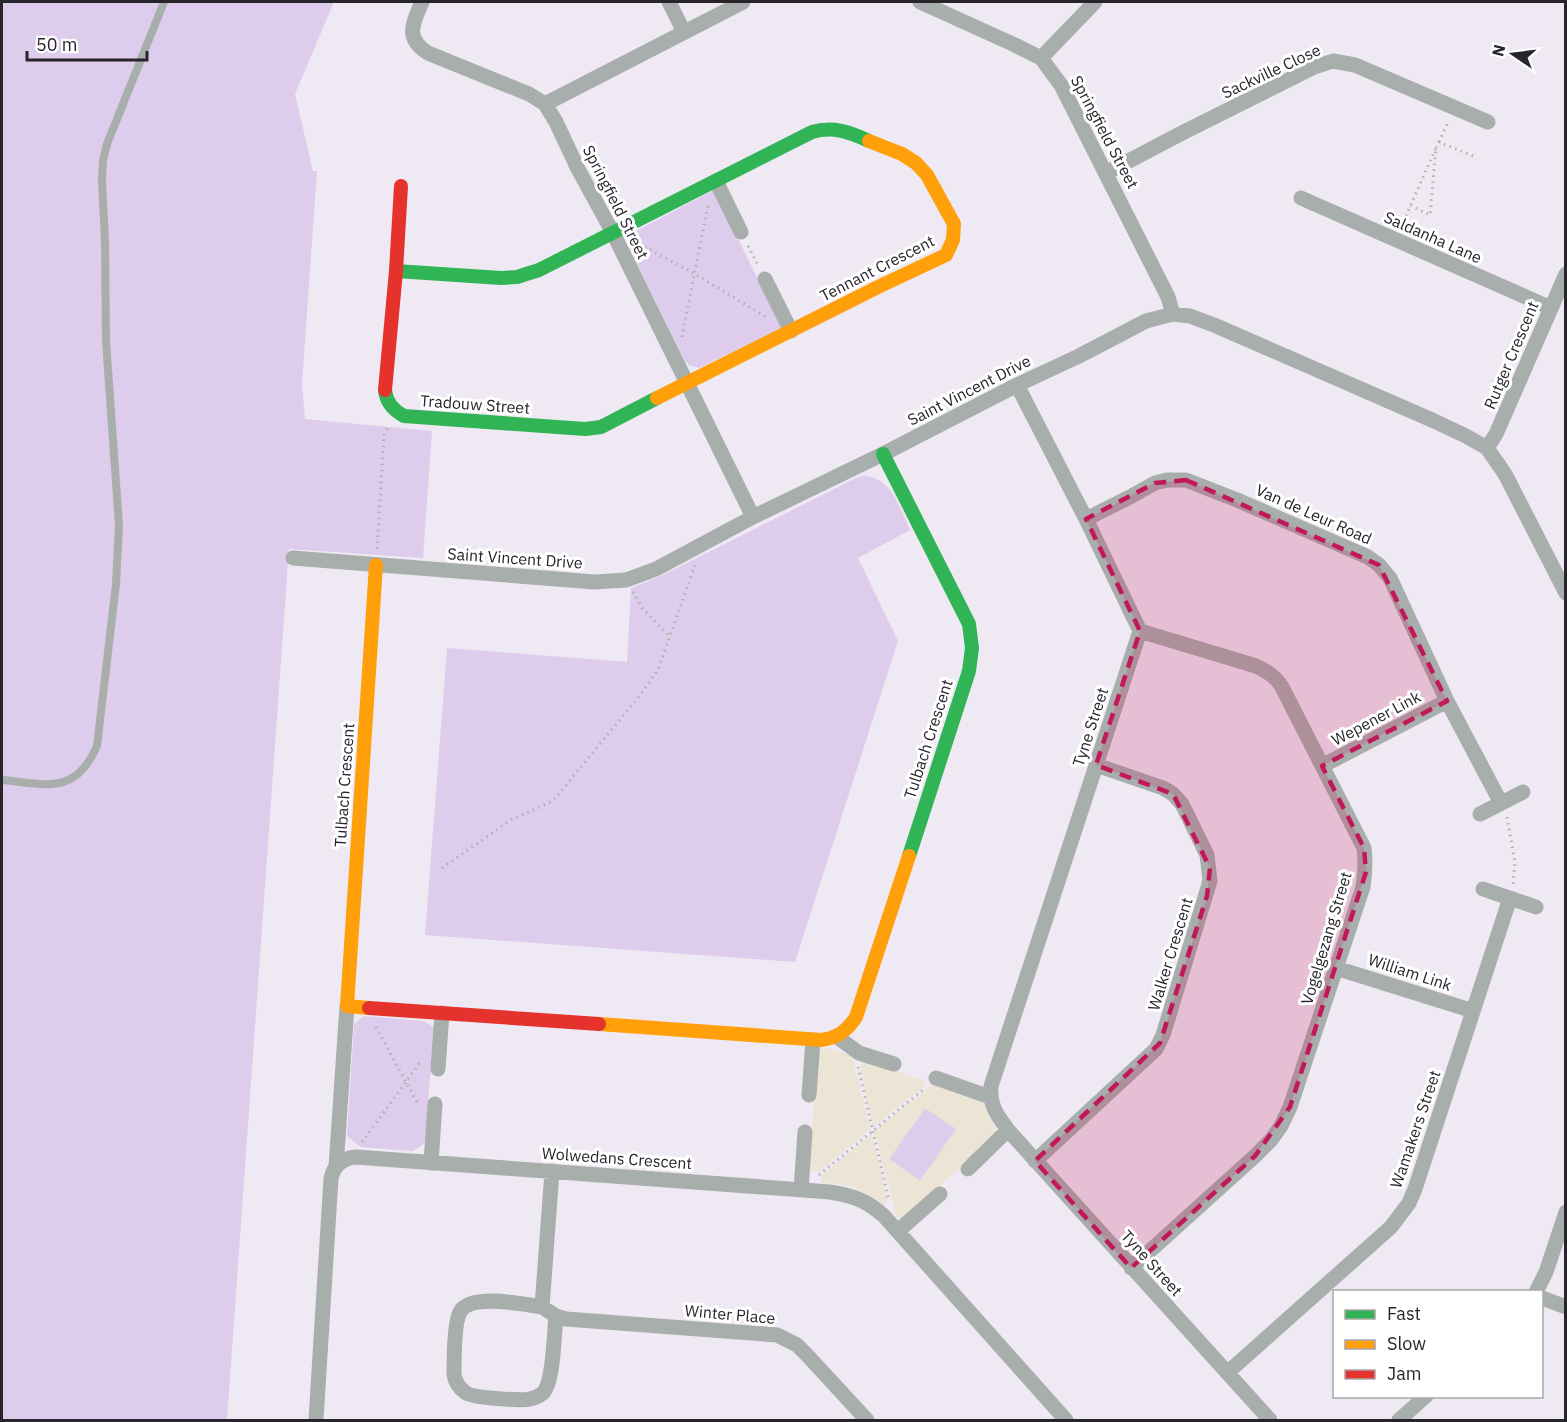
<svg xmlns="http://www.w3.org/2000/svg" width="1567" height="1422" font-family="'IBM Plex Sans',sans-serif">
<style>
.green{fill:#ddcceb}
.sand{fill:#ece4d5;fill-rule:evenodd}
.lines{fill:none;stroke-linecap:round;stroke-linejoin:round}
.path{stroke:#afb1b3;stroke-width:3;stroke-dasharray:1.5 4.5;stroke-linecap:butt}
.lane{stroke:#a8aeab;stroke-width:8}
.street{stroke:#a8aeab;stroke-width:15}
.fast{stroke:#30b455;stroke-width:14}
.slow{stroke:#ff9f0a;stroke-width:14}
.jam{stroke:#e5322d;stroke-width:14}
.marked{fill:#c2185b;fill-opacity:0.2;stroke:#c2185b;stroke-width:4.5;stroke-dasharray:12 8;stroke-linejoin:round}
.labels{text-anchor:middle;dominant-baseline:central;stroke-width:6;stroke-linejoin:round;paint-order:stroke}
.street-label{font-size:16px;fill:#28242b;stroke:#fff}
</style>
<rect width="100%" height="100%" fill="#efe9f4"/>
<path class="green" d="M2,2H334L295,94L313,171H317L302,384L305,419L432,431L423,558L289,549L227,1420H2Z
M714,190L782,328L699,368L689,365L685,361L630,250L628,244L632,233Z
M864,476C892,477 900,509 910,530L858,558L898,641L795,962L425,935L447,648L627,662L631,588L661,576L858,477Z
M364,1016L423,1021L434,1027L425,1143L413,1151L361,1147L347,1136L354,1024Z
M925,1108L957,1129L920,1181L889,1159Z"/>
<path class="sand" d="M827,1048L852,1056L870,1129L820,1171L814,1172L809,1171L817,1055L818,1050Z
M865,1061L926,1081L925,1085L923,1087L873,1127L860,1069L861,1063Z
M934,1083C945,1087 976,1094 982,1102C986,1107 987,1114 991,1120C995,1126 998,1129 995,1137L904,1217L897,1218L874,1131ZM925,1108L956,1129L920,1181L889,1159Z
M872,1134L887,1199L885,1206C868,1190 844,1182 821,1183L822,1175Z"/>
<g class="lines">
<path class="path" d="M1439,142L1448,122
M1436,148L1439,142L1473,156
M1401,227L1436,148L1430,215L1411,206
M634,241L695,274L766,317
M748,246L759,267
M682,337L708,205
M377,549L384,435L388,427
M633,592L642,608L670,637
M1507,817L1515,862L1513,884
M442,868L511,820L553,801L637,699L658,670L695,565
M376,1027L419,1106
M858,1067L889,1201
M362,1142L422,1060
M819,1175L925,1088"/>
<path class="lane" d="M2,780C47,784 75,796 97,746L116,584L119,525L106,341L105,241L102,180L103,161L107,144L164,2"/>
<path class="street" d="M422,2C413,23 404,38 428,53L529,94L545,104L556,122L578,169L613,233L753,517
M669,2L684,32
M920,2L1015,45L1041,58L1061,85L1168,297L1173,314
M1041,58L1095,2
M545,104L743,2
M1106,173L1180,134L1312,68L1333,61L1355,65L1488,122
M716,181L741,232
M1301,198L1551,308
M765,279L791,331
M1017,385L1086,519L1140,631L991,1086C989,1105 997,1115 1008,1130L1270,1420
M1487,448L1496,434L1566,274
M1086,519L1128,498L1155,483L1167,480H1186L1237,500L1368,557L1379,565L1390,578L1447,701L1501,803
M293,558L594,582L626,580L656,569L753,517L883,454L1017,385L1079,356L1146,321L1173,314L1190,316L1214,325L1432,420L1466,436L1487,448L1505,474L1566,593
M1322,766L1447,701
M1480,814L1523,792
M1483,889L1536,907
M1336,968L1473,1011
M837,1037L859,1053L894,1064
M438,1069L442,1013
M936,1078L990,1097
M809,1095L813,1040
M1035,1161L1156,1049L1163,1035L1210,881L1207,855L1182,804L1173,794L1163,788L1096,765
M431,1163L435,1104
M336,1167L347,1006
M968,1169L1008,1130
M552,1171L542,1307L556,1316L566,1319L777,1335L797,1345L807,1355L867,1420
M801,1190L805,1132
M898,1231L940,1194
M1131,1268L1255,1156L1271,1140L1281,1126L1290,1107L1363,887C1365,873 1366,862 1364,848L1282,687C1275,676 1268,672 1256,666L1140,631
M1536,1292L1546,1272L1566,1212
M1542,1298L1566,1307
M542,1307C523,1304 470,1293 460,1312C454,1323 454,1360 454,1374C455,1382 459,1388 466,1393C474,1398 521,1401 530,1399C535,1398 539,1396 543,1393C554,1381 554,1333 556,1316
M1227,1373L1391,1227L1409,1203L1415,1189L1510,898
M316,1420L331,1178C334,1165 343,1158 356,1157L830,1192C854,1196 866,1200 884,1216L1066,1420
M1399,1420L1426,1396"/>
<path class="fast" d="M396,271L501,278L517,277L539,270L812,132C833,126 850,132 869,141
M385,390C386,402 393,410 404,416L585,429L601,427L657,398
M883,454L969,624L972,648L969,671L909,856"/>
<path class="slow" d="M657,398L878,287L946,255L953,240L954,224L927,175L916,163L902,154L869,141
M369,1008L347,1006L376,565
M599,1024L821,1040C837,1038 847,1031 856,1017L909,856"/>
<path class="jam" d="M385,390L396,271L401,186
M369,1008L599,1024"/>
</g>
<path class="marked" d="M1186,480L1379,565L1447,701L1322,766L1364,848L1366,872L1290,1107L1255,1156L1131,1268L1035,1161L1160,1043L1207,896L1210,868L1173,794L1096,765L1140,631L1086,519L1155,483Z"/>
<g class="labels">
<g class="street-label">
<text transform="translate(1271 71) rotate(-25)">Sackville Close</text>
<text transform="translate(1105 132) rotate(62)">Springfield Street</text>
<text transform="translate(616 202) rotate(63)">Springfield Street</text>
<text transform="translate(1433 237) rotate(24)">Saldanha Lane</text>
<text transform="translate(877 268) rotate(-27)">Tennant Crescent</text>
<text transform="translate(1511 355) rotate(-67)">Rutger Crescent</text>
<text transform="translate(969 390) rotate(-27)">Saint Vincent Drive</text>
<text transform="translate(475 404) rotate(4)">Tradouw Street</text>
<text transform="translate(1314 514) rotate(24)">Van de Leur Road</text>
<text transform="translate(515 558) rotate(4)">Saint Vincent Drive</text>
<text transform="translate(1376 718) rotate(-28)">Wepener Link</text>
<text transform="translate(1090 727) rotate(-72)">Tyne Street</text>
<text transform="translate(928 739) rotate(-72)">Tulbach Crescent</text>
<text transform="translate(344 785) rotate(-86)">Tulbach Crescent</text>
<text transform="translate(1326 938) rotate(-73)">Vogelgezang Street</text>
<text transform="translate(1170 954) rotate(-73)">Walker Crescent</text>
<text transform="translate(1410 972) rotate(18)">William Link</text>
<text transform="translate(1415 1129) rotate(-71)">Wamakers Street</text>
<text transform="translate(617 1158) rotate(4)">Wolwedans Crescent</text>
<text transform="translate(1152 1263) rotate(48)">Tyne Street</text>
<text transform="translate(730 1314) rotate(5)">Winter Place</text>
</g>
</g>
<rect width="1567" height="1422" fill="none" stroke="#28242b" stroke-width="6"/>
<rect x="1333" y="1290" width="210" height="108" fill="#ffffff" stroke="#a9a7aa" stroke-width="1.5"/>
<rect x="1345" y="1310" width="30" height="9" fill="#30b455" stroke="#a9a7aa" stroke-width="1.5"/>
<text x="1387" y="1320" font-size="18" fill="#28242b">Fast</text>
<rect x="1345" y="1340" width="30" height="9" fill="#ff9f0a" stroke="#a9a7aa" stroke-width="1.5"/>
<text x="1387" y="1350" font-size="18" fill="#28242b">Slow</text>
<rect x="1345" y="1370" width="30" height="9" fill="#e5322d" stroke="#a9a7aa" stroke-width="1.5"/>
<text x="1387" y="1380" font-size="18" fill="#28242b">Jam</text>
<g transform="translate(1513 54) rotate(284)" stroke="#ffffff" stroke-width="4.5" paint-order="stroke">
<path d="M0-4.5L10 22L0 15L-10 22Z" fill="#28242b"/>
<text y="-9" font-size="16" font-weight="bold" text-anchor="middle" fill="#28242b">N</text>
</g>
<path d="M27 51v9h120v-9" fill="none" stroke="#28242b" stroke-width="3"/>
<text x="36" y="51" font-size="18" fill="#28242b" stroke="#ffffff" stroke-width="4.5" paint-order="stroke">50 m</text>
</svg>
